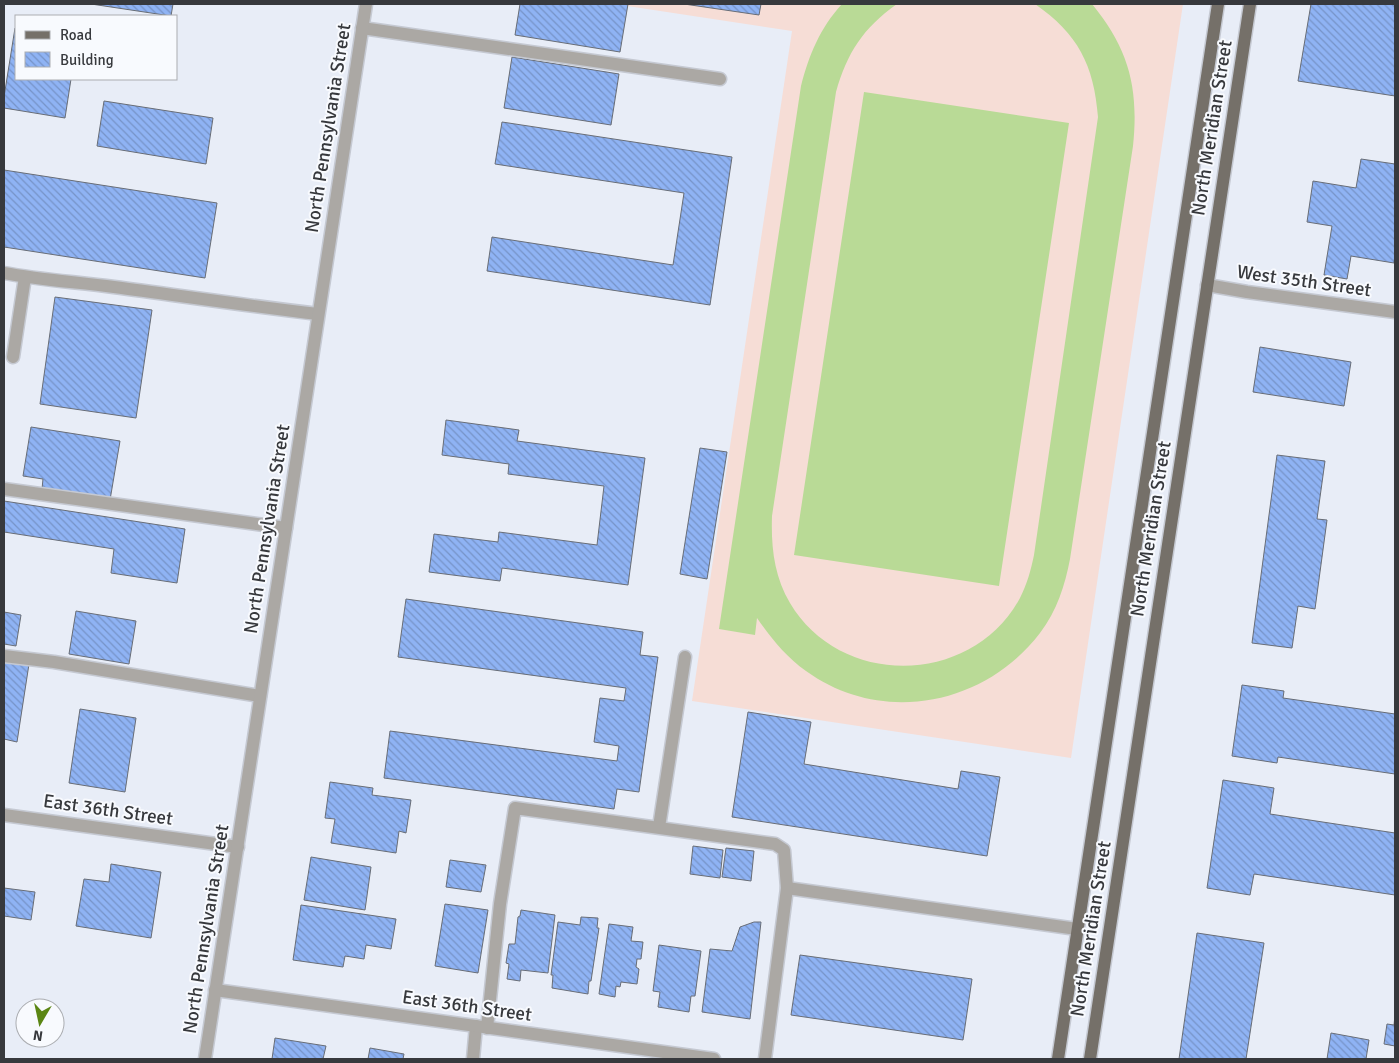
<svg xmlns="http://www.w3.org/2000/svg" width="1399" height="1063" font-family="Signika,sans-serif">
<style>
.education{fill:#f6ddd6}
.pitch{fill:#b9da96}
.building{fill:url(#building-back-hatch);stroke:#686d76}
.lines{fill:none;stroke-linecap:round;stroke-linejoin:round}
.service-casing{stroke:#c5c9d2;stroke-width:15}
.minor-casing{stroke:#c5c9d2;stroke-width:15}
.tertiary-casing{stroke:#c5c9d2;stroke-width:15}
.primary-casing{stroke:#c5c9d2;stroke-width:15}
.service{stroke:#aba8a4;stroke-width:12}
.minor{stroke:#aba8a4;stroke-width:12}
.tertiary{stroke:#aba8a4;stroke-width:12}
.primary{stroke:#757069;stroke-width:12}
.labels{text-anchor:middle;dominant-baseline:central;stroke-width:4;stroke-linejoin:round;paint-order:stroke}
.street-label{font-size:19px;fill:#37393d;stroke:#f8fafe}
</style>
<defs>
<pattern id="building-back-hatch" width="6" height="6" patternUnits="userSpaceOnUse" patternTransform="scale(1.25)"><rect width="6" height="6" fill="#8fb3f4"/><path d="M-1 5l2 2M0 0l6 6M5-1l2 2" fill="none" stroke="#7693c7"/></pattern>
</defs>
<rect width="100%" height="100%" fill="#e8edf7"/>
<path class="education" d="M614,4H1183L1071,758L692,701L792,31Z"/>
<path class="pitch" d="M842,4H897C863,28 847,53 836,92L772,516C771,547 774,576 790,603C841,689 973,686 1020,598C1027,584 1031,570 1034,555L1098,117C1094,65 1078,34 1035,4H1092C1129,49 1139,88 1133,146L1070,559C1065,585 1057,611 1040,633C985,705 882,726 806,671C786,657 771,638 757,618L755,635L719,629L801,86C809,55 820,28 842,4Z
M864,92L1069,123L999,586L794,555Z"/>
<path class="building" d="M91,4H173L171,16Z
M520,4H628L620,52L515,35Z
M684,4H761L759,15Z
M1311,4H1395V96L1298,81Z
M15,28L16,29V79H71L65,118L4,108V97Z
M512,57L619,74L611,125L504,108Z
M104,101L213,118L206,164L97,146Z
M502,122L732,157L710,305L487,271L492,237L673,265L684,193L495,164Z
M1361,159L1395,164V254L1394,263L1351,256L1347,279L1324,275L1332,226L1307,222L1313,181L1356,188Z
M4,170L217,203L205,278L4,247Z
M55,297L152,310L136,418L40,404Z
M1260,347L1351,362L1344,406L1253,392Z
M446,420L519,430L517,441L645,458L628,585L502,568L500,581L429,572L434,534L498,542L499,532L597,545L604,486L508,474L509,464L442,455Z
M31,427L120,441L110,500L42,489L43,479L23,476Z
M700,448L727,452L707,579L680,574Z
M1277,455L1325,461L1317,519L1327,520L1315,609L1298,606L1292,648L1252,643Z
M4,501L185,529L177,583L111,573L114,549L4,532Z
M406,599L643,632L640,655L658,657L639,792L617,789L614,809L384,778L390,731L617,761L619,746L594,742L600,698L624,701L626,688L398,657Z
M76,611L136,621L129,664L69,654Z
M4,612L21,615L16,646L4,644Z
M4,660L29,664L17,742L4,739Z
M1242,685L1284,691L1283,698L1395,714V774L1278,757L1277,763L1232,756Z
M80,709L136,718L125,792L69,783Z
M748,712L811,722L804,764L958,789L961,771L1000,777L987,856L732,817Z
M1223,780L1274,788L1270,814L1395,833V895L1254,874L1250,895L1207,888Z
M330,782L373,788L372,795L411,800L406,833L399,831L396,853L331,843L335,819L325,818Z
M693,846L723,850L720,878L690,874Z
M726,848L754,851L751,881L722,877Z
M311,857L371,867L365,910L304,900Z
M450,860L486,865L481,892L446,887Z
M111,864L161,872L151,938L76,926L84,879L109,882Z
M4,888L35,892L31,920L4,916Z
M445,904L488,910L478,973L435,966Z
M301,905L396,919L391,949L366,945L364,959L345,956L343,967L293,960Z
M521,910L555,915L548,973L521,970L520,981L507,979L509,964L506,963L509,944H515L518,917L520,916Z
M581,917L598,918L597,928H599L591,981H589L588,994L552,988L553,975H551L558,922L580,925Z
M754,922H761L750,1019L702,1012L710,949L732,951L740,927Z
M609,924L633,927L631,941L643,942L641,959H637L636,967L639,969L637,984L621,982L620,987L616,986L615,997L599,994Z
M1197,933L1264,943L1246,1059H1179Z
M659,945L701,951L695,996H691L689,1012L658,1007L660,992L653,991Z
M800,955L972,979L963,1040L791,1015Z
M1395,1015V1046L1384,1044L1387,1024L1394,1025Z
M1331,1033L1369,1040L1366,1059H1327Z
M275,1038L326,1046L323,1059H272Z
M370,1048L404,1054L403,1059H368Z"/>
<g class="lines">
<g class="service-casing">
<path id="service" d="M362,28L720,79
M4,273C40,280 77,282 114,287C182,296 250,306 318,314
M13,357L25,277
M4,489L286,528
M4,656L54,662L260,696
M659,827L685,657
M787,888L1077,929
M473,1059L476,1026"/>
</g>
<g class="minor-casing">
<path id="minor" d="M1207,285L1247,292L1395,312
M4,815L238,847
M215,990L714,1059
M487,1028L500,904L515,808L775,844L784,850L787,888L765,1059"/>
</g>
<g class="tertiary-casing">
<path id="tertiary" d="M205,1059L366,4"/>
</g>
<g class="primary-casing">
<path id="primary" d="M1058,1059L1218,4
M1090,1059L1250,4"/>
</g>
<use href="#service" class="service"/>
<use href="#minor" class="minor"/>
<use href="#tertiary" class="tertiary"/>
<use href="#primary" class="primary"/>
</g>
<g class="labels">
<g class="street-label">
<text transform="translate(328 128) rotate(-81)">North Pennsylvania Street</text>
<text transform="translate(1212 128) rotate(-81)">North Meridian Street</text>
<text transform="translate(1304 281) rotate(8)">West 35th Street</text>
<text transform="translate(267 529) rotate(-81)">North Pennsylvania Street</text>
<text transform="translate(1151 529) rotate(-81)">North Meridian Street</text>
<text transform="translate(108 810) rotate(8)">East 36th Street</text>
<text transform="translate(206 929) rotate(-81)">North Pennsylvania Street</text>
<text transform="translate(1091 929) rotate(-81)">North Meridian Street</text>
<text transform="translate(467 1006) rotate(8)">East 36th Street</text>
</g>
</g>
<rect width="1399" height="1063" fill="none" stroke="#37393d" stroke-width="10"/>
<rect x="15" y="15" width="162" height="65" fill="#f8fafe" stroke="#abadb1"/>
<rect x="25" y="31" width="25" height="8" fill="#757069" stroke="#abadb1"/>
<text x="60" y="40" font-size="15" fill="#37393d">Road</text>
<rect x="25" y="52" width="25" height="15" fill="url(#building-back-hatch)" stroke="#abadb1"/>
<text x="60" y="65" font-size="15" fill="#37393d">Building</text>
<g transform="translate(40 1023) rotate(189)"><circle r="24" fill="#f8fafe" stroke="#abadb1"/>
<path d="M0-4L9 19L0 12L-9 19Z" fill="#5b8614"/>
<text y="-8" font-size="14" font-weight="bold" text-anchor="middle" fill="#37393d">N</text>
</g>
</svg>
